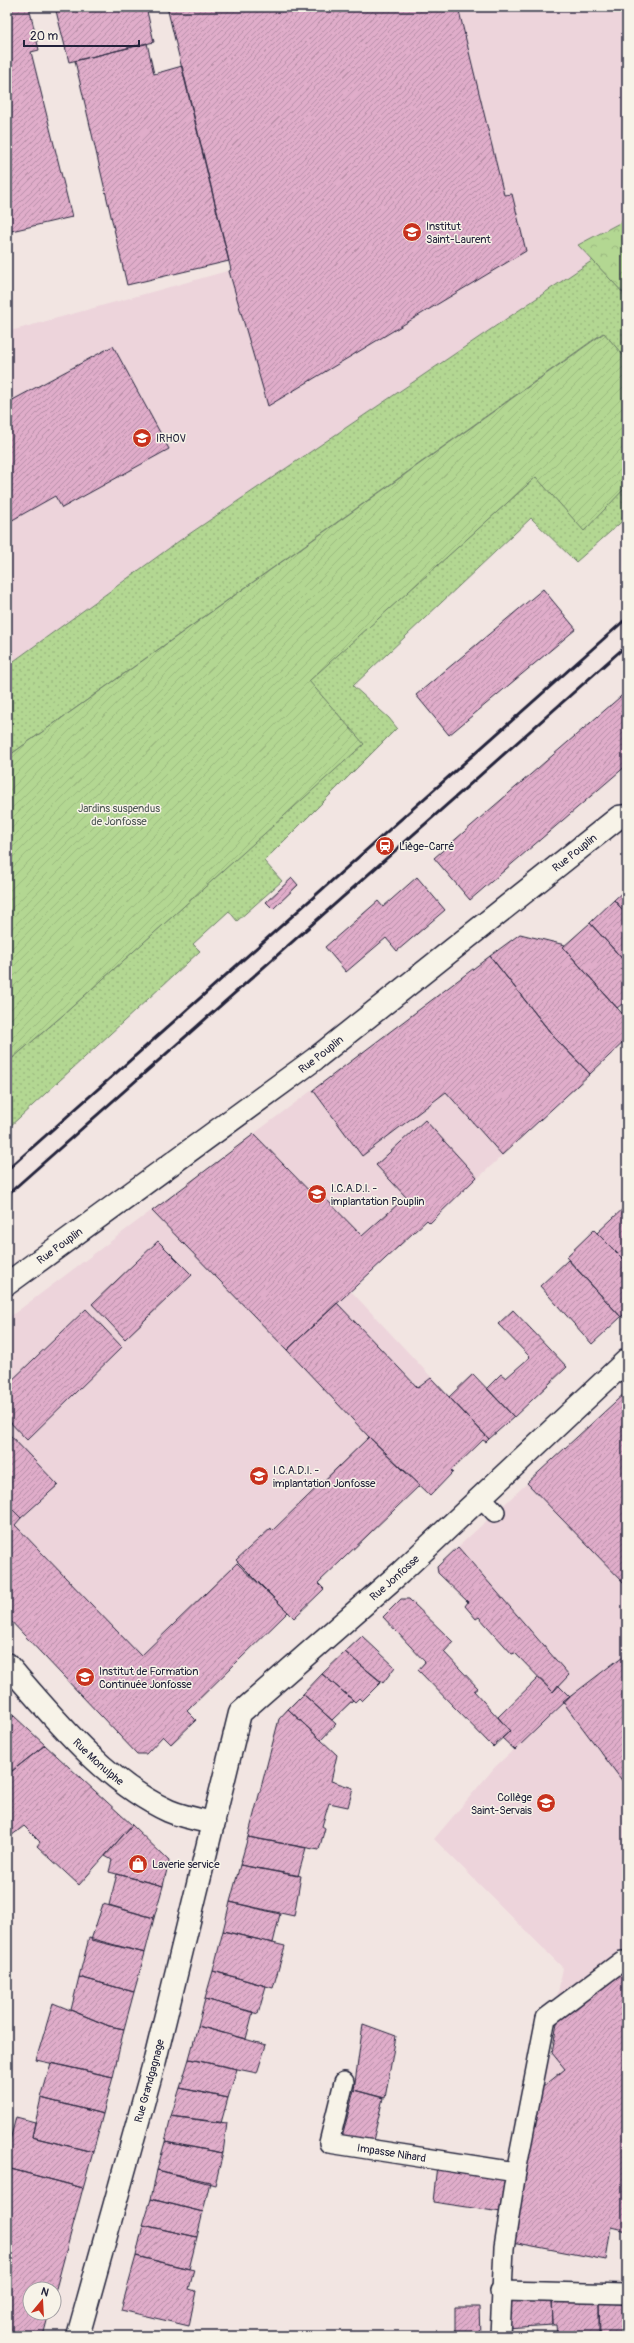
<svg xmlns="http://www.w3.org/2000/svg" width="634" height="2343" font-family="Pangolin,sans-serif">
<style>
.built{fill:#edd4db}
.grass{fill:url(#grass-dots);stroke:#6a7c66}
.forest{fill:url(#forest-crowns);stroke:#6a7c66}
.garden{fill:url(#garden-furrows);stroke:#6a7c66}
.building{fill:url(#building-hatch);stroke:#22223b}
.lines{fill:none;stroke-linecap:round;stroke-linejoin:round}
.lane-casing{stroke:#22223b;stroke-width:22}
.street-casing{stroke:#22223b;stroke-width:25}
.lane{stroke:#f7f3e8;stroke-width:19}
.street{stroke:#f7f3e8;stroke-width:22}
.rail{stroke:#22223b;stroke-width:3}
.labels{text-anchor:middle;dominant-baseline:central;stroke-width:3;stroke-linejoin:round;paint-order:stroke}
.poi-label{font-size:11px;fill:#22223b;stroke:#f7f3e8;text-anchor:start}
.park-label{font-size:11px;fill:#4e5855;stroke:#f7f3e8}
.street-label{font-size:11px;fill:#22223b;stroke:#f7f3e8}
</style>
<defs>
<pattern id="grass-dots" width="8" height="8" patternUnits="userSpaceOnUse"><rect width="8" height="8" fill="#b3d792"/><path d="M2 2h.1M6 6h.1" fill="none" stroke="#9ab87f" stroke-width="1.8" stroke-linecap="round"/></pattern>
<pattern id="forest-crowns" width="20" height="18" patternUnits="userSpaceOnUse"><rect width="20" height="18" fill="#b3d792"/><path d="M2 6a3 3 0 1 1 6 0M12 15a3 3 0 1 1 6 0" fill="none" stroke="#9ab87f"/></pattern>
<pattern id="garden-furrows" width="10" height="10" patternUnits="userSpaceOnUse"><rect width="10" height="10" fill="#b3d792"/><path d="M-1 1l2-2M0 10L10 0M9 11l2-2" fill="none" stroke="#9ab87f"/></pattern>
<pattern id="building-hatch" width="6" height="6" patternUnits="userSpaceOnUse"><rect width="6" height="6" fill="#e0adca"/><path d="M-1 1l2-2M0 6l6-6M5 7l2-2" fill="none" stroke="#b58ca5"/></pattern>
</defs>
<rect width="100%" height="100%" fill="#f2e5e2"/>
<filter id="ink" filterUnits="userSpaceOnUse"><feTurbulence type="fractalNoise" baseFrequency=".025" numOctaves="2"/><feDisplacementMap in="SourceGraphic" scale="8" xChannelSelector="R" yChannelSelector="G"/><feConvolveMatrix kernelMatrix="1 2 1 2 8 2 1 2 1" color-interpolation-filters="sRGB"/></filter>
<g filter="url(#ink)">
<path class="built" d="M167,7H627V219L578,245L593,260L179,541L7,666V332L231,270Z
M520,934L565,945L563,947L627,1019V1039L430,1223L427,1220L350,1290L489,1439L486,1442L483,1440L452,1470L453,1472L430,1496L420,1485L318,1583L324,1589L294,1618L288,1612L187,1711L196,1720L171,1744L163,1737L146,1754H137L7,1617V1319Z
M627,1391V2231L611,2227L606,2260L512,2242L537,2085L552,2053L558,2017L554,2012L563,1968L434,1839L495,1767L570,1697L558,1685L569,1675L458,1547Z"/>
<path class="grass" d="M593,260L627,297V360L603,333L7,757V666L179,541Z
M537,476L611,500L627,486V517L576,562L531,518L353,686L389,718L397,728L264,861L282,881L237,921L229,911L193,944L200,951L7,1129V1063L63,1015L363,744L308,681Z"/>
<path class="forest" d="M627,219V297L578,245Z"/>
<path class="garden" d="M604,333L627,360V486L584,531L536,477L309,681L364,744L63,1015L7,1063V757Z"/>
<path class="building" d="M7,7H29L39,50L31,52L72,217L7,232Z
M55,7H146L154,42L69,62Z
M167,7H458L504,195L512,194L526,251L268,406L229,271L231,270Z
M147,43L154,74L182,66L229,261L127,285L75,61Z
M113,346L169,449L62,508L55,496L7,523V403Z
M543,589L576,629L449,735L416,695Z
M627,691V765L470,900L434,858Z
M417,877L445,910L397,951L386,938L346,972L325,947L378,901L383,907Z
M292,878L298,885L273,909L266,902Z
M627,888V915L614,900Z
M614,900L627,915L626,963L590,923Z
M590,923L627,964V1000L617,1008L563,947Z
M520,934L565,945L563,947L627,1019V1039L590,1074L554,1037L490,956Z
M490,956L554,1037L590,1074L502,1155L446,1092L362,1156L313,1090Z
M425,1120L477,1177L430,1223L427,1220L287,1350L152,1211L254,1134L318,1200L323,1196L362,1236L406,1197L376,1165Z
M627,1205V1263L597,1233Z
M594,1230L627,1263V1311L621,1317L566,1257Z
M158,1241L192,1275L125,1339L92,1304Z
M568,1260L621,1317L592,1344L540,1286Z
M337,1303L418,1388L431,1378L489,1439L486,1442L483,1440L451,1471L453,1472L430,1496L369,1437L287,1350Z
M86,1309L122,1347L27,1440L7,1419V1385Z
M513,1310L567,1367L514,1417L487,1388L501,1374L506,1378L530,1357L498,1324Z
M473,1374L514,1417L489,1439L449,1397Z
M627,1391V1582L625,1584L527,1483Z
M7,1432L58,1485L21,1518L7,1504Z
M369,1437L420,1485L318,1583L324,1589L294,1618L236,1560L271,1528L272,1531Z
M7,1504L21,1518L15,1525L141,1656L237,1563L288,1612L187,1711L196,1720L171,1744L163,1736L146,1754H137L7,1617Z
M458,1547L569,1675L553,1692L515,1653L512,1654L479,1617L476,1619L465,1606L468,1602L438,1573L437,1567Z
M401,1599H409L453,1642L444,1652L478,1688L474,1691L510,1731L493,1747L418,1670L425,1662L383,1617Z
M362,1636L395,1667L383,1683L345,1652Z
M345,1652L381,1682L362,1701L359,1698L355,1702L353,1700L322,1674Z
M627,1653V1787L563,1702Z
M322,1674L353,1700L332,1720L303,1694Z
M538,1678L553,1692L558,1685L570,1697L515,1750L502,1738L510,1731L498,1717Z
M303,1694L336,1724L321,1740L288,1709Z
M288,1709L337,1755L331,1781L353,1788L348,1807L329,1803L322,1826L325,1828L319,1850L248,1837L279,1719Z
M7,1710L14,1716L7,1722Z
M14,1716L45,1745L7,1775V1722Z
M45,1745L132,1825L79,1885L37,1846L40,1842L24,1826L7,1839V1775Z
M132,1825L169,1861L163,1886L109,1872L112,1860L105,1856Z
M248,1837L306,1848L298,1876L240,1865Z
M240,1865L301,1876L294,1916L230,1902Z
M117,1874L163,1886L154,1918L109,1905Z
M230,1902L280,1914L273,1943L223,1931Z
M103,1904L154,1918L145,1953L91,1940Z
M223,1931L285,1946L273,1988L213,1971Z
M89,1938L145,1953L134,1992L79,1977Z
M625,1967L627,1970V2231L611,2227L606,2260L512,2242L537,2085L543,2087L565,2069L552,2053L558,2017Z
M213,1971L266,1986L258,2014L205,1999Z
M79,1977L134,1992L124,2029L109,2026L71,2010Z
M205,1999L253,2012L246,2039L198,2026Z
M53,2003L109,2026L124,2029L113,2077L36,2060Z
M363,2024L396,2036L385,2098L354,2090Z
M198,2026L266,2045L257,2073L189,2059Z
M189,2059L237,2069L228,2098L180,2088Z
M51,2063L113,2077L103,2114L41,2098Z
M180,2088L228,2098L221,2123L171,2116Z
M354,2090L383,2098L372,2145L342,2138Z
M41,2098L103,2114L93,2152L32,2137Z
M171,2116L227,2123L223,2153L165,2142Z
M16,2117L35,2122L32,2137L93,2152L83,2188L7,2168V2152Z
M165,2142L223,2153L215,2185L157,2170Z
M437,2165L506,2176L501,2212L433,2202Z
M7,2168L83,2188L54,2296V2289H30V2313H49L43,2336H7Z
M157,2170L210,2182L203,2212L151,2199Z
M151,2199L203,2212L197,2237L143,2225Z
M143,2225L197,2237L189,2269L136,2256Z
M136,2256L194,2270L189,2289L196,2291L189,2326L121,2310Z
M552,2299L553,2325L505,2328L504,2301Z
M552,2299L599,2301L600,2336H557L556,2325H553Z
M599,2301L625,2305L624,2336L599,2334Z
M625,2305H627V2336H624Z
M455,2307H479L480,2336H455Z
M599,2334L622,2336H600Z"/>
<g class="lines">
<g class="lane-casing">
<g id="lane">
<path d="M481,1497L495,1512"/>
<path id="s1" d="M344,2082L329,2143L516,2172L504,2248L500,2336"/>
<path d="M516,2172L546,2018L622,1961"/>
<path d="M500,2291L627,2294"/>
</g>
</g>
<g class="street-casing">
<g id="street">
<path id="s2" d="M7,1284L315,1059L619,817L627,816"/>
<path id="s3" d="M7,1664C53,1717 105,1782 169,1811C183,1817 200,1820 214,1823"/>
<path id="s4" d="M78,2336L155,2060L240,1713L400,1573L627,1360"/>
</g>
</g>
<use href="#lane" class="lane"/>
<use href="#street" class="street"/>
<path class="rail" d="M7,1170L627,618
M7,1195L627,645"/>
</g>
</g>
<defs>
<g id="school-disc" transform="scale(1)"><circle r="9.5" fill="#c8321e" stroke="#f7f3e8"/><path d="M0-5L7-2L0 1L-7-2ZM-4 1L0 2.5L4 1V4Q0 6-4 4Z" fill="#fff"/></g>
<g id="station-disc" transform="scale(1)"><circle r="9.5" fill="#c8321e" stroke="#f7f3e8"/><path d="M-3-6H3Q5-6 5-4V2Q5 4 3 4L4.5 6H3L1.5 4h-3L-3 6H-4.5L-3 4Q-5 4-5 2V-4Q-5-6-3-6ZM-3.5-4v3h7v-3ZM-3.5 1v1.5H-2V1ZM2 1v1.5H3.5V1Z" fill="#fff"/></g>
<g id="shop-disc" transform="scale(1)"><circle r="9.5" fill="#c8321e" stroke="#f7f3e8"/><path d="M-5-2.5h2.3a2.7 3.5 0 0 1 5.4 0H5L5.5 6h-11ZM-1.5-2.5h3a1.5 2.3 0 0 0-3 0Z" fill="#fff"/></g>
</defs>
<g fill-rule="evenodd">
<use href="#school-disc" x="412" y="232"/>
<use href="#school-disc" x="142" y="438"/>
<use href="#station-disc" x="385" y="846"/>
<use href="#school-disc" x="317" y="1194"/>
<use href="#school-disc" x="259" y="1476"/>
<use href="#school-disc" x="85" y="1677"/>
<use href="#school-disc" x="546" y="1803"/>
<use href="#shop-disc" x="138" y="1864"/>
</g>
<g class="labels">
<g class="poi-label">
<text x="426" y="226">Institut<tspan x="426" dy="13">Saint-Laurent</tspan></text>
<text x="156" y="438">IRHOV</text>
<text x="399" y="846">Liège-Carré</text>
<text x="331" y="1188">I.C.A.D.I. -<tspan x="331" dy="13">implantation Pouplin</tspan></text>
<text x="273" y="1470">I.C.A.D.I. -<tspan x="273" dy="13">implantation Jonfosse</tspan></text>
<text x="99" y="1671">Institut de Formation<tspan x="99" dy="13">Continuée Jonfosse</tspan></text>
<text x="532" y="1797" text-anchor="end">Collège<tspan x="532" dy="13">Saint-Servais</tspan></text>
<text x="152" y="1864">Laverie service</text>
</g>
<g class="park-label">
<text x="119" y="808">Jardins suspendus<tspan x="119" dy="13">de Jonfosse</tspan></text>
</g>
<g class="street-label">
<text stroke="none"><textPath href="#s2" startOffset="713">Rue Pouplin</textPath></text>
<text stroke="none"><textPath href="#s2" startOffset="389">Rue Pouplin</textPath></text>
<text stroke="none"><textPath href="#s2" startOffset="65">Rue Pouplin</textPath></text>
<text stroke="none"><textPath href="#s4" startOffset="849">Rue Jonfosse</textPath></text>
<text stroke="none"><textPath href="#s3" startOffset="134">Rue Monulphe</textPath></text>
<text stroke="none"><textPath href="#s4" startOffset="265">Rue Grandgagnage</textPath></text>
<text stroke="none"><textPath href="#s1" startOffset="126">Impasse Nihard</textPath></text>
</g>
</g>
<rect width="634" height="2343" fill="none" stroke="#f7f3e8" stroke-width="24"/>
<rect x="12" y="12" width="610" height="2319" fill="none" stroke="#22223b" stroke-width="1.5" filter="url(#ink)"/>
<g transform="translate(42 2301) rotate(18)"><circle r="19" fill="#f7f3e8" stroke="#a29fa3"/>
<path d="M0-3L7 15L0 10L-7 15Z" fill="#c8321e"/>
<text y="-6" font-size="11" font-weight="bold" text-anchor="middle" fill="#22223b">N</text>
</g>
<path d="M24 40v6h115v-6" fill="none" stroke="#22223b" stroke-width="2"/>
<text x="30" y="40" font-size="12" fill="#22223b" stroke="#f7f3e8" stroke-width="3" paint-order="stroke">20 m</text>
</svg>
